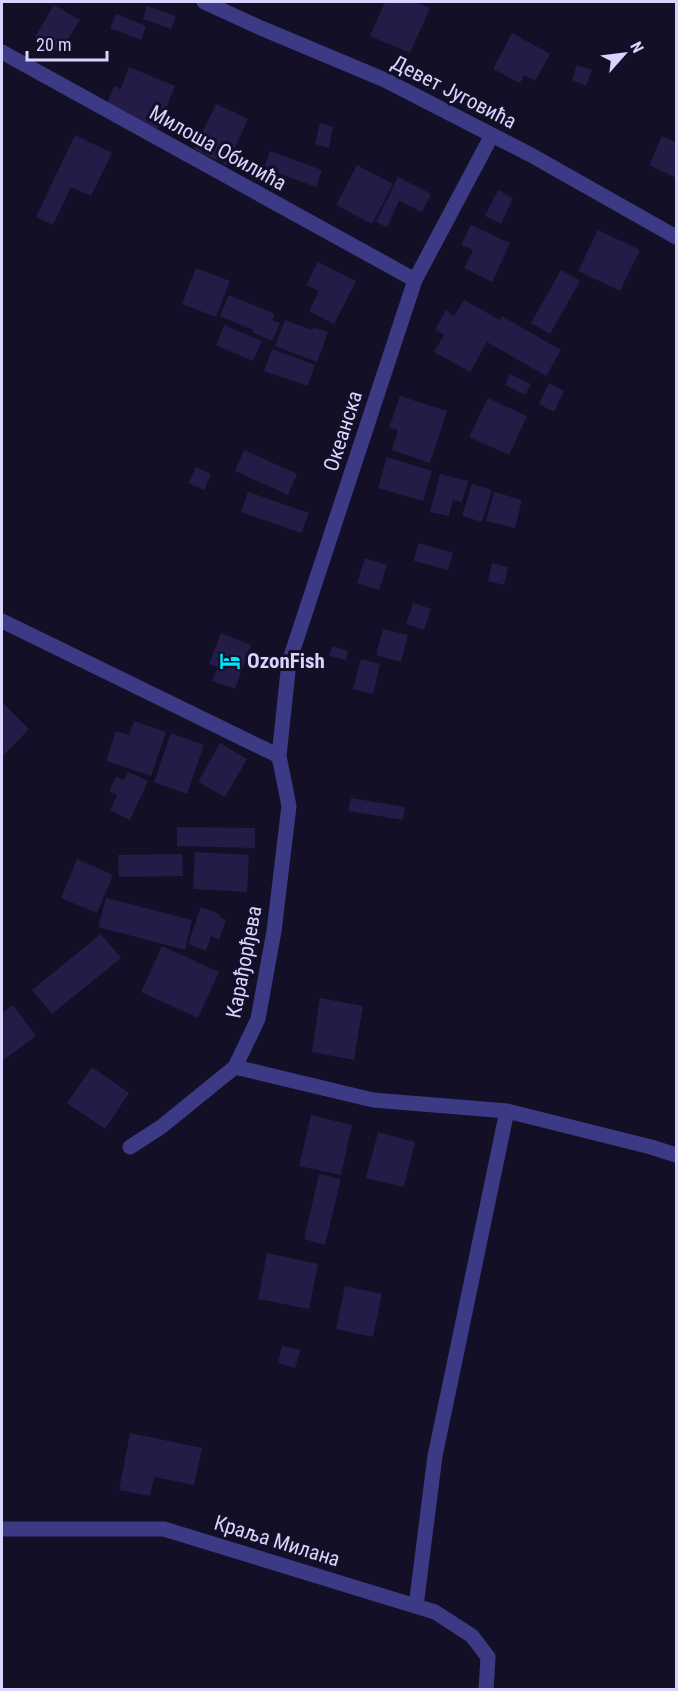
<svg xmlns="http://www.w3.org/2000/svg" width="678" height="1691" font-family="'Roboto Condensed',sans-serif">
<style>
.building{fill:#241b47}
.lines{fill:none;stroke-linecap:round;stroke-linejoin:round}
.minor{stroke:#3d3a85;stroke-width:15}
.labels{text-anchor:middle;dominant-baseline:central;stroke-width:6;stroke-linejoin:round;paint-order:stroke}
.street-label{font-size:21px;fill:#d9d4ff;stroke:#130f26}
.poi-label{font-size:21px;font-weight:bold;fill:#d9d4ff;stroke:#130f26;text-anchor:start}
</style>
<rect width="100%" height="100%" fill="#130f26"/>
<path class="building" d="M385,2H415L430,8L410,53L370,36Z
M54,5L80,20L60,52L35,37Z
M147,6L176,16L171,29L143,19Z
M116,14L146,26L141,40L110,28Z
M512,33L550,54L535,81L524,75L520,83L493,69Z
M577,65L592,70L586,86L572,80Z
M129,67L175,86L158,129L130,118L131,114L107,104L114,86L121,89Z
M216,104L248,119L227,165L194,149Z
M320,123L333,127L329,148L315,144Z
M75,135L112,153L91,196L71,187L53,225L36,217Z
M662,136L676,142V178L649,165Z
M270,151L322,170L316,187L264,168Z
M357,165L393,184L372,224L336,205Z
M398,177L431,194L422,212L399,201L387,227L376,222Z
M498,190L513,198L501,224L485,216Z
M471,225L510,243L492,282L464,268L473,250L461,245Z
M598,230L640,250L620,291L578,271Z
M318,262L356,281L334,324L309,311L319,291L306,285Z
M196,268L230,281L216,317L182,304Z
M561,270L580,281L550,334L531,323Z
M229,295L275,314L272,320L280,323L272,341L252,332L253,330L220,316Z
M464,300L500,320L502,316L561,350L546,376L487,342L470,372L434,352L444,335L435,330L446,310L454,316Z
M285,320L312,330L313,327L328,332L317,362L275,346Z
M224,325L262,341L253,361L216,345Z
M272,349L315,365L308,386L264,371Z
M510,374L531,384L525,395L505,385Z
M549,383L564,391L554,412L539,404Z
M400,396L447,411L430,463L392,450L398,430L389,428Z
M488,398L527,416L509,455L469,437Z
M244,450L297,474L288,495L235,471Z
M387,457L432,471L423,501L378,488Z
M196,467L211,474L204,490L188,483Z
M440,474L468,481L462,502L453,500L449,516L430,512Z
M472,484L492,490L482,522L462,516Z
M248,492L309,513L301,533L241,512Z
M494,492L522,500L515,528L486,521Z
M418,543L453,553L448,570L414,561Z
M365,558L387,565L379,590L357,583Z
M492,563L508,567L504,585L488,581Z
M413,603L431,609L424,630L406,624Z
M383,629L408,635L401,662L376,655Z
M221,633L251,645L235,689L212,681L218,667L209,664Z
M332,646L348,651L346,660L329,656Z
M361,659L380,664L373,694L353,689Z
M2,702L29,729L2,757Z
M134,721L166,732L151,776L106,761L116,731L129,735Z
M171,733L204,745L187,794L154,782Z
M220,743L247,759L225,797L198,782Z
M128,772L148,781L130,820L110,810L117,795L109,791L116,777L124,780Z
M351,798L405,807L403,820L348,811Z
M177,827L255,828V848L177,846Z
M195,852L249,855L247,892L193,889Z
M182,854L183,876L119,877L118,855Z
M77,859L113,875L97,913L61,898Z
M106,898L192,920L185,950L98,927Z
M201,907L220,914L219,917L226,920L219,940L211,936L206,951L188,944Z
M101,934L121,958L52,1014L32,990Z
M162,946L219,972L198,1018L141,992Z
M320,998L363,1006L354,1060L312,1052Z
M13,1005L36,1036L2,1061V1013Z
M92,1067L129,1093L105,1129L67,1103Z
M311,1115L352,1125L341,1175L299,1166Z
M378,1132L415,1142L404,1187L366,1178Z
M319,1174L341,1179L325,1245L304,1239Z
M267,1253L318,1264L309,1309L258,1299Z
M345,1286L382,1294L373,1337L336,1329Z
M282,1346L300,1350L295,1368L278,1363Z
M130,1433L202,1448L194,1485L154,1477L150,1496L119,1490Z"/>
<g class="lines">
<path class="minor" d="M204,2L261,28L385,80L531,155L676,237
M2,52L415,280
M2,621L279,756
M235,1067L373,1100L507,1111L651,1147L676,1155
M130,1147L161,1127L235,1067L258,1019L274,931L289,806L279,756L289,662L415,280L492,135
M2,1529H164L435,1612L472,1636L488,1657L486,1690
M416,1606L435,1456L507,1111"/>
</g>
<defs>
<g id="hotel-bare" transform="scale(1.62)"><path d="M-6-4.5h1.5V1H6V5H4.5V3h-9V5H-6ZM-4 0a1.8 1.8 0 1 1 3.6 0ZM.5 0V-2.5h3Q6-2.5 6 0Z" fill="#00e5ff" stroke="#130f26" stroke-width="2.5" paint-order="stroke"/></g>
</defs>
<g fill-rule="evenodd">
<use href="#hotel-bare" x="230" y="661"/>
</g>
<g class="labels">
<g class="street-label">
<text transform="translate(454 92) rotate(27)">Девет Југовића</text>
<text transform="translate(218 148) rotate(29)">Милоша Обилића</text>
<text transform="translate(343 431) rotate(-72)">Океанска</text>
<text transform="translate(244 962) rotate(-79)">Карађорђева</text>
<text transform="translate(277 1541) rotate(17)">Краља Милана</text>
</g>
<g class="poi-label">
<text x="247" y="661">OzonFish</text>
</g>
</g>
<rect width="678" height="1691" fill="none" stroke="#d9d4ff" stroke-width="6"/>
<g transform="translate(624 54) rotate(62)" stroke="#130f26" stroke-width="4.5" paint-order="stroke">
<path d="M0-4.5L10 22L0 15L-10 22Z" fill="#d9d4ff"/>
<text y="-9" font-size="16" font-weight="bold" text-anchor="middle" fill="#d9d4ff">N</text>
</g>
<path d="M27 51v9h80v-9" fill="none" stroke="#d9d4ff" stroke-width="3"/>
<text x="36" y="51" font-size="18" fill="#d9d4ff" stroke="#130f26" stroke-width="4.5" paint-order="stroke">20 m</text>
</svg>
